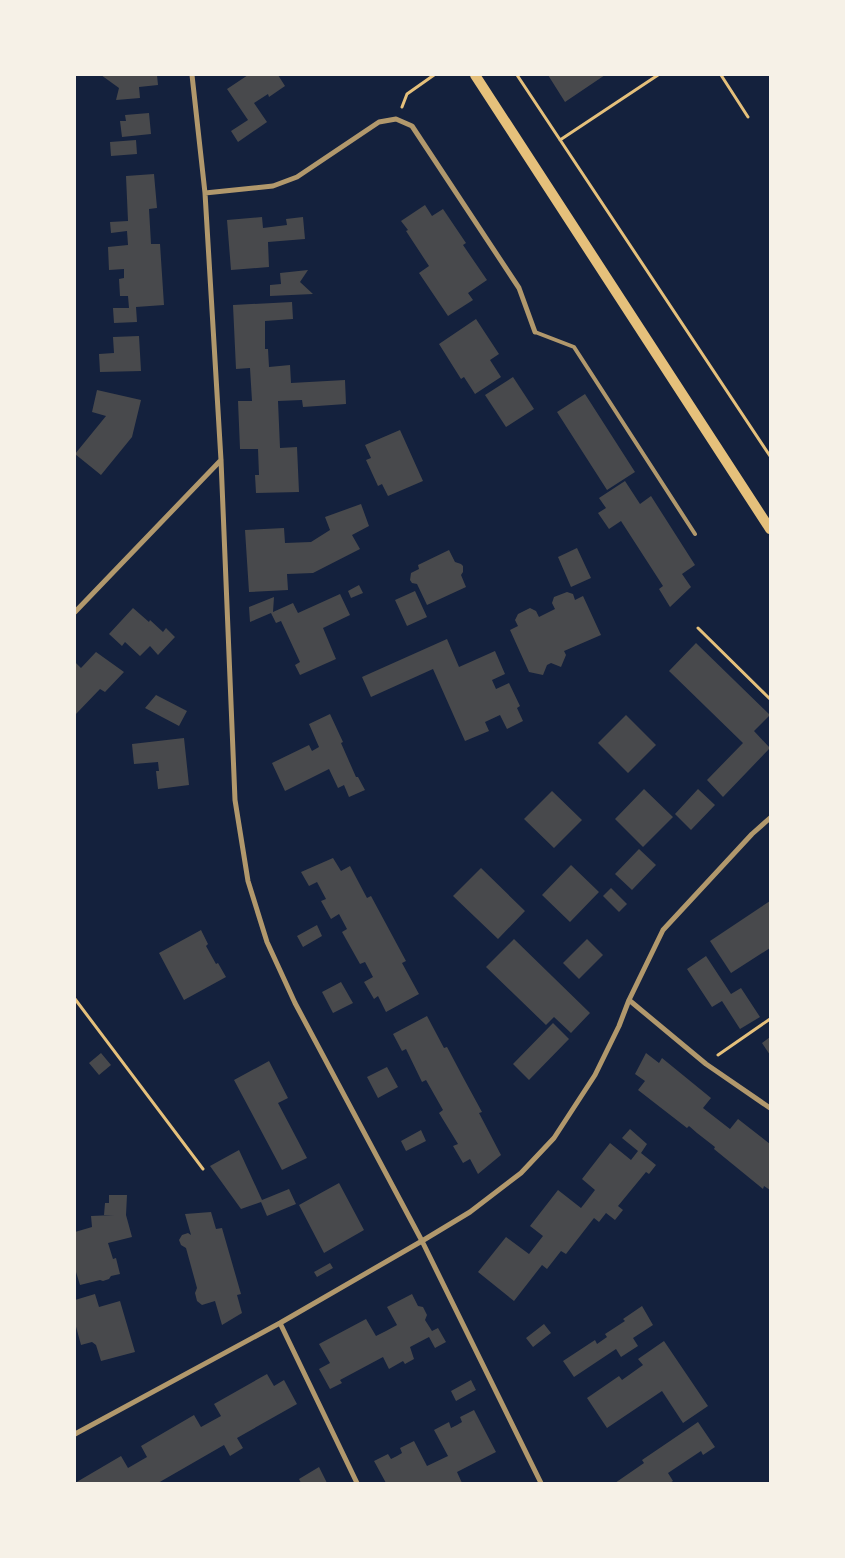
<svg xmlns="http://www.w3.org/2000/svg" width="845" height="1558" font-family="Lato,sans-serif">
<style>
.building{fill:#48494c}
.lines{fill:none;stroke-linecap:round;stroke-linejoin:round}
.path{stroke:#e5c07b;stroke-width:3}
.service{stroke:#b1986c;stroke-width:4}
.minor{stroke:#b1986c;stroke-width:5}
.secondary{stroke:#e5c07b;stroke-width:10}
</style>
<rect width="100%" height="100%" fill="#14213d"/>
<path class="building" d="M101,75H157L158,85L139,87L140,98L116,100L119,88Z
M248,75H278L285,86L269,97L268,94L254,103L267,122L238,142L231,131L248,120L227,89Z
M548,75H605L565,102Z
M149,113L151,134L122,137L120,121H126L125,115Z
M136,140L137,154L111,156L110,142Z
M154,174L157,208L149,209L151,244H160L164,305L136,307L137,322L114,323L113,308H129L128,296H120L119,279L124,278V269L109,270L108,247L128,245L127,231L111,233L110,222L128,221L126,176Z
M425,205L432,216L443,209L466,243L463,245L487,280L468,293L473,300L448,316L419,273L429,266L406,231L408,230L401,221Z
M262,217L263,228L287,225L286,219L303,217L305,239L268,242L269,267L231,270L227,220Z
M308,270L300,282L313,294L270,296V285L281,284L280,273Z
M292,302L293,319L265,321V349H268L269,367L290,365L291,383L345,380L346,404L303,407L302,400L278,401L280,448L297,447L299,492L256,493L255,475H259L258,449H240L238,401H252L250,368L236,369L233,305Z
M476,319L499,354L490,360L501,377L475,394L464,377L461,379L439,344Z
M139,336L141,371L100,372L99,354L114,353L113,337Z
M513,377L534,409L506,427L485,395Z
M97,390L141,400L132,437L101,475L75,454L106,416L92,412Z
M585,394L635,472L607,490L557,412Z
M400,430L423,481L388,496L382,484L378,486L366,460L371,458L365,445Z
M625,481L640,504L651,496L695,565L682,574L691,587L670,607L659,589L663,586L621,521L609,529L598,513L606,508L599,498Z
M361,504L369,526L352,535L360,549L313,573L287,574L288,590L249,592L245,530L284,528L285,543L311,542L330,530L325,517Z
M577,548L591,578L571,587L558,557Z
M449,550L455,562L461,564L463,566V572L461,575L466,587L427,605L417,584L412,583L410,580L411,573L419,569L418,565Z
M359,585L363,593L351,598L348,591Z
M415,591L427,617L407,626L395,600Z
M567,592L573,594L575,600L583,596L601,635L564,651L566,655L561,667L551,663L547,665L543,675L529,672L510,630L518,626L515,620L518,614L530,608L536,611L539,617L555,609L552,603L554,597Z
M340,594L350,615L323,628L336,659L300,675L295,665L300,662L281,621L276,623L271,613L250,622L249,607L274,597L273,612L293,603L298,613Z
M133,608L149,622L150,620L163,632L166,628L175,637L158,655L150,646L140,656L125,642L122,646L109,634Z
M447,639L459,667L495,651L505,674L492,680L496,689L509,683L520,706L517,708L523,721L507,729L500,715L485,722L489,731L465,741L433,669L371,697L362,677Z
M696,643L770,715L754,731L770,748L723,797L707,780L743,743L669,671Z
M96,652L124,672L105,692L100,689L75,715V662L81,668Z
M156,695L187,711L179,726L145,708Z
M330,714L343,742L341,743L356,777H358L365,790L349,797L344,785L338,788L329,769L285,791L272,763L309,745L312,751L319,747L309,724Z
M626,715L656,745L628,773L598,743Z
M184,738L189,785L158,789L156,771H159L158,762L134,764L132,744Z
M644,789L673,817L643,847L615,819Z
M698,789L715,805L691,830L675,814Z
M552,791L582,820L554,848L524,819Z
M639,849L656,865L632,890L615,874Z
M333,858L341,871L350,866L367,898L371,896L406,961L402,963L419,994L386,1012L378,996L374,999L364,982L373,977L365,962L360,964L342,932L347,929L339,914L331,919L321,901L326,899L317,882L309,886L301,872Z
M571,865L599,892L570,922L542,895Z
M481,868L525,911L498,939L453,896Z
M611,888L627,904L619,912L603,896Z
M770,901V948L731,973L710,941Z
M317,925L322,936L303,947L297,936Z
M201,930L208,944L206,946L216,964L218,963L226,977L184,1000L159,953Z
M514,939L590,1013L571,1033L554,1017L546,1025L486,967Z
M587,939L603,955L579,979L563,963Z
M706,956L731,994L741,988L760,1017L740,1029L722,1001L712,1007L687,969Z
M341,982L353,1003L333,1013L322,992Z
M427,1016L444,1048L447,1047L464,1079L482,1112L479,1113L501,1155L478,1174L470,1159L463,1163L453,1146L458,1144L439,1113L443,1110L426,1080L422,1082L406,1049L402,1051L393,1034Z
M553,1023L569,1039L529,1080L513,1064Z
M770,1037V1055L762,1043Z
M101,1053L111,1065L99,1075L89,1063Z
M646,1053L659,1063L662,1058L711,1098L703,1108L730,1129L738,1119L770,1144V1190L764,1186L763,1189L714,1149L715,1147L697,1133L689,1126L687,1128L638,1090L645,1081L635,1074Z
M269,1061L288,1098L278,1103L307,1158L282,1170L234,1080Z
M387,1067L398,1087L378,1098L367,1077Z
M630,1129L647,1144L641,1153L656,1165L649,1174L646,1172L618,1206L623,1210L615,1220L606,1213L599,1222L594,1218L566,1254L561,1251L547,1269L542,1265L514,1301L478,1272L506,1237L529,1254L543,1236L530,1226L558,1190L581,1208L595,1190L582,1179L610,1143L631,1160L638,1151L622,1138Z
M421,1130L426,1141L406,1151L401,1141Z
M239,1150L262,1200L289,1189L296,1204L267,1216L261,1202L241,1209L210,1166Z
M339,1183L364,1230L324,1253L299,1205Z
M109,1195H127L126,1215L132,1237L108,1243L113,1259L116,1258L120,1274L111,1276L109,1279L103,1281L100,1280L80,1285L76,1272H75V1232L92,1227L91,1216L114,1215H104L105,1203H109Z
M211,1212L216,1229L222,1228L241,1294L237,1295L242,1313L222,1325L215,1301L202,1305L197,1301L195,1293L197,1288L186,1248L181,1245L179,1240L182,1235L188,1233L191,1235L185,1214Z
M330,1263L333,1268L317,1277L314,1272Z
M95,1294L99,1307L120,1301L135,1352L101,1361L96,1345L92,1342L81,1345L75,1323V1300Z
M412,1294L418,1306L423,1307L427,1315L425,1320L432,1331L438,1328L446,1342L435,1348L429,1337L410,1347L414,1359L405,1364L403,1361L389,1369L383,1357L340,1380L342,1383L330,1389L319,1369L330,1363L319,1344L366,1319L376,1336L386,1331L397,1325L387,1307Z
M642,1306L653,1325L633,1338L638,1346L621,1357L616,1349L574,1377L563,1361L595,1340L597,1344L607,1337L605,1334L625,1321L623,1319Z
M544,1324L551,1333L533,1347L526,1338Z
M664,1341L708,1406L683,1423L662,1391L607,1428L587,1398L619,1376L622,1380L643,1365L638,1359Z
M267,1374L274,1386L284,1380L297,1404L237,1438L243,1448L230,1456L224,1445L158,1483H75L121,1456L128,1468L147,1457L141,1446L194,1415L201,1427L221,1416L214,1404Z
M471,1380L476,1390L456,1401L451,1391Z
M474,1410L496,1452L457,1472L462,1483H386L374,1461L388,1454L391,1459L397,1456L402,1453L400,1448L414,1441L427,1466L448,1456L434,1430L449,1422L451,1428L457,1425L462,1422L460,1417Z
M698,1422L715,1447L703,1455L701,1451L668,1473L673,1481L670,1483H615L644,1463L642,1460Z
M319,1467L327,1483H301L299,1479Z"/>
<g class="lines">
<path class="path" d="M517,75L770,456
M721,75L748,117
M402,107L407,94L434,75
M560,140L658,75
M698,628L770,699
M75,999L203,1169
M718,1055L770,1019"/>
<path class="service" d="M535,332L574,347L695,534"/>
<path class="minor" d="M192,75L205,193L221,460L235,800L248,881L267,942L295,1003L422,1241L541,1483
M205,193L273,186L297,177L379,122L396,119L412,126L519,288L535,332
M75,612L221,460
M629,1000L706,1064L770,1108
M280,1323L357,1483
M75,1434L280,1323L422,1241L470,1212L521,1173L554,1138L595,1075L619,1026L629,1000L663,930L752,834L770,818"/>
<path class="secondary" d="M475,75L770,529"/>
</g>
<rect width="845" height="1558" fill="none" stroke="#f6f1e7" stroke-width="152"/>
</svg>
